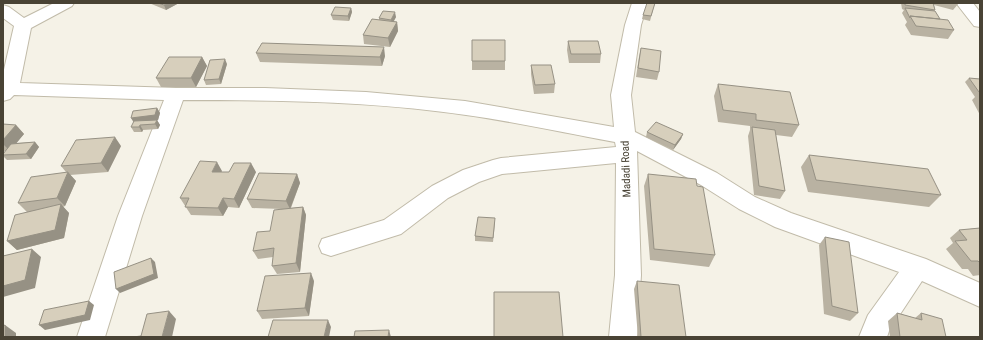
<svg xmlns="http://www.w3.org/2000/svg" width="983" height="340" font-family="'Roboto Condensed',sans-serif">
<style>
.lines{fill:none;stroke-linecap:round;stroke-linejoin:round}
.minor-casing{stroke:#c1bba9;stroke-width:2}
.minor{fill:#fff;fill-rule:evenodd}
.wall{fill:#b9b2a2}
.shaded-wall{fill:#969184}
.building{fill:#d7cfbc;stroke:#969184}
.labels{text-anchor:middle;dominant-baseline:central;stroke-width:3;stroke-linejoin:round;paint-order:stroke}
.street-label{font-size:11px;fill:#494335;stroke:#fff}
</style>
<rect width="100%" height="100%" fill="#f5f2e7"/>
<g class="lines">
<g class="minor-casing">
<path id="minor" d="M54,3H74L72,6L31,28L20,83L176,88H265L366,92L465,101L614,127L611,95L625,25L632,3H648L641,25L631,95L635,132L717,173L755,197L791,213L926,259L980,283V307L922,281L889,331L887,337H859L868,315L899,272L775,227L739,209L701,185L637,151L641,275L637,337H609L615,275L616,163L502,174L479,182L448,198L401,234L331,256L322,253L319,246L322,239L384,220L432,186L463,170L493,160L501,158L616,147L615,142C565,133 516,122 466,115C372,101 277,100 183,100L142,216L105,337H77L118,216L164,100L14,95L10,99L3,101V74L14,26L3,18V5L9,7L24,18Z
M956,3H973L980,12V27L974,26Z"/>
</g>
<use href="#minor" class="minor"/>
</g>
<path class="wall" d="M149,3H179L166,10Z
M655,3L650,21L642,19L643,15Z
M901,3H959L953,10L934,5L935,10L934,11L940,19L954,30L948,39L911,35L905,25L907,22L902,13L904,10L902,9Z
M351,8L352,12L349,21L333,20L331,15Z
M396,17L394,21L397,22L398,31L390,47L364,44L363,35L379,20V18Z
M568,41L601,54L600,63H569L567,50Z
M641,48L659,72L657,80L636,77L639,57Z
M256,53L385,56L382,66L260,62Z
M202,57L207,66L196,87H161L156,78Z
M472,61H505V70H472Z
M227,64L221,84L206,85L204,80Z
M531,65L555,84L554,93L534,94L531,74Z
M969,78L980,79V115L972,100L975,97L965,82Z
M718,84L799,125L792,137L776,135L785,191L780,199L754,195L748,136L750,130V126L718,122L714,96Z
M157,108L160,113L158,120H156H157L160,125L158,129L143,130L142,132H134L131,127Z
M3,124L16,125L24,134L16,143L35,142L39,147L31,159L7,160L3,156V154L5,151H3Z
M647,132L683,134L681,139L673,150L646,137Z
M121,146L108,172L70,175L76,181L65,206L63,207L69,213L64,238L17,250L7,241L27,212L18,203L66,172L61,166Z
M809,155L941,195L929,207L808,192L801,167Z
M222,171L221,172H256L239,208L228,207L223,216L191,215L180,198Z
M297,174L300,183L291,208L303,207L306,215L300,272L277,274L272,266L273,257L258,259L253,251L270,231L281,209L252,208L247,199Z
M648,174L715,255L709,267L650,260L644,186Z
M495,223L493,242L475,241V236Z
M980,228V275L973,276L968,269H962L946,249L953,243L950,238L959,230Z
M825,237L858,313L850,321L824,314L819,245Z
M314,281L309,316L262,319L257,311Z
M637,281L686,337H638L634,289Z
M897,313L915,318L921,313L946,337H890L888,321Z"/>
<path class="shaded-wall" d="M168,3H179L166,10L164,5Z
M351,8L352,12L349,21L348,16Z
M395,12L396,17L392,24L391,20Z
M397,22L398,31L390,47L388,38Z
M384,47L385,56L382,66L380,57Z
M202,57L207,66L196,87L191,78Z
M225,59L227,64L221,84L219,79Z
M157,108L160,113L158,120L134,123L131,118Z
M157,120L160,125L158,129L155,124Z
M16,125L24,134L10,151L3,144V140Z
M140,125L143,130L142,132L139,127Z
M683,134L681,139L673,150L675,145Z
M115,137L121,146L108,172L101,163Z
M35,142L39,147L31,159L26,154Z
M217,162L222,171L217,181L212,172Z
M251,163L256,172L239,208L234,199Z
M68,172L76,181L65,206L57,198Z
M297,174L300,183L290,209L286,201Z
M223,198L228,207L223,216L218,208Z
M61,204L69,213L64,238L17,250L7,241Z
M303,207L306,215L300,272L296,263Z
M32,249L41,257L35,288L3,297V286Z
M151,258L155,262L158,278L120,293L116,289Z
M311,273L314,281L309,316L305,308Z
M89,301L94,305L90,320L45,330L39,325Z
M169,311L176,319L172,337H162Z
M328,320L331,327L329,337H324Z
M5,325L16,333V337H5Z
M389,330L391,337H388Z"/>
<path class="building" d="M158,3H168L164,5Z
M647,3H655L651,16L643,15Z
M905,3H933L935,10L905,5Z
M335,7L351,8L348,16L331,15Z
M905,8L935,11L940,19L910,16V18Z
M383,11L395,12L391,20L379,18Z
M910,16L948,20L954,30L916,26Z
M372,19L397,22L388,38L363,35Z
M472,40H505V61H472Z
M568,41H598L601,54H571Z
M262,43L384,47L380,57L256,53Z
M641,48L661,51L659,72L638,68Z
M169,57H202L191,78H156Z
M225,59L219,79L204,80L210,60Z
M531,65H551L555,84L535,85Z
M969,78L980,79V91L979,92Z
M718,84L790,92L799,125L756,120V114L723,110Z
M157,108L155,115L131,118L133,111Z
M157,120L155,124L140,125L139,127H131L134,121Z
M656,122L683,134L675,145L647,132Z
M3,124L16,125L3,140Z
M752,127L775,130L785,191L759,186Z
M115,137L101,163L61,166L76,140Z
M35,142L26,154L3,155V154L11,144Z
M809,155L928,169L941,195L816,180Z
M200,161L217,162L212,172H229L234,163H251L234,199L223,198L218,208L185,207L189,198H180Z
M68,172L57,198L18,203L31,177Z
M259,173L297,174L286,201L247,199Z
M648,174L696,179L697,186L703,187L715,255L654,249Z
M61,204L55,230L7,241L15,215Z
M303,207L296,263L272,266L274,248L253,251L257,232L270,231L274,210Z
M478,217L495,218L493,238L475,236Z
M980,228V263L978,261H971L955,241L967,240L959,230Z
M825,237L849,242L858,313L832,306Z
M32,249L25,280L3,286V256Z
M151,258L154,274L116,289L114,272Z
M311,273L305,308L257,311L265,276Z
M637,281L679,285L686,337H641Z
M494,292H559L563,337H494Z
M89,301L85,315L39,325L44,310Z
M169,311L162,337H133L141,336L147,314Z
M897,313L922,320L921,313L942,319L946,337H900Z
M273,320H328L324,337H268Z
M5,325V337H3V326Z
M389,330L388,337H354L355,331Z"/>
<g class="labels">
<g class="street-label">
<text transform="translate(626 169) rotate(-92)">Madadi Road</text>
</g>
</g>
<rect width="983" height="340" fill="none" stroke="#494335" stroke-width="8"/>
</svg>
